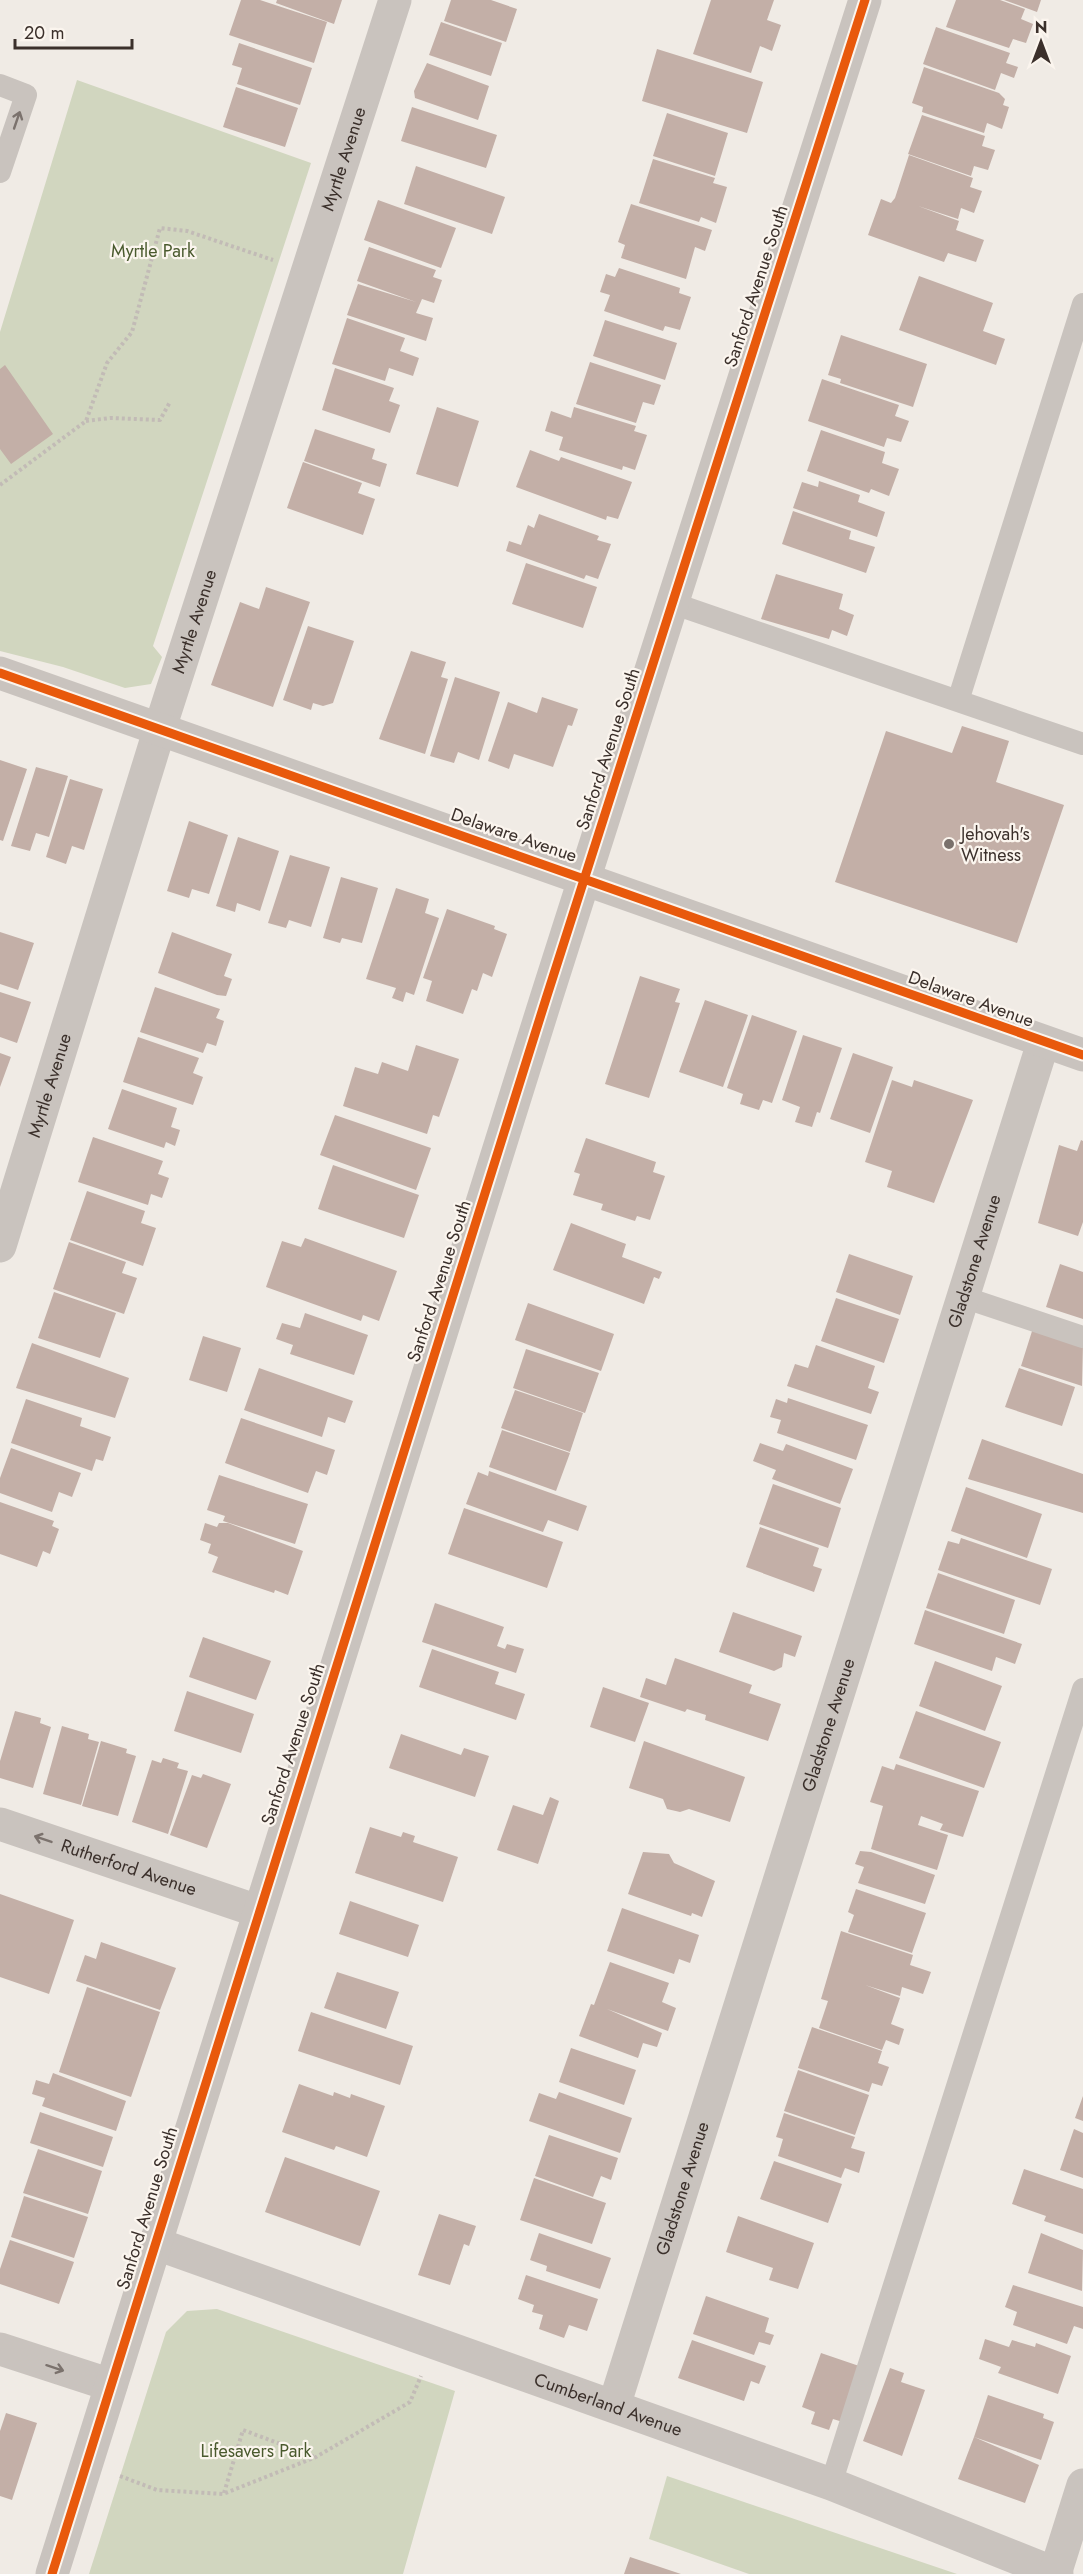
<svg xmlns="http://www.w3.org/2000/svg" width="1083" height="2574" font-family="Jost,sans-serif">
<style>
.green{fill:#d1d6bf}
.building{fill:#c3afa7}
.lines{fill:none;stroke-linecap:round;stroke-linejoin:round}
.path{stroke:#c2bbb6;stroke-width:4;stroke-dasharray:3 3;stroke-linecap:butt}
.service{stroke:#c9c3be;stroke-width:22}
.minor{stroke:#c9c3be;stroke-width:33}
.tertiary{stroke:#c9c3be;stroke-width:33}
.cycleway-casing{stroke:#fbf5ee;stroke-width:13}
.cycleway{stroke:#e8590c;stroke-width:9}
.oneway{stroke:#7b726d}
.poi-dot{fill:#7a716c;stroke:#fbf5ee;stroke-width:2}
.labels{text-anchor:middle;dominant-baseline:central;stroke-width:4.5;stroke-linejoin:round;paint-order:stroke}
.street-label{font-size:18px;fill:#3b302b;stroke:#fbf5ee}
.park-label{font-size:18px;fill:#4a5a2e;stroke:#fbf5ee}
.poi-label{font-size:18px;fill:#3b302b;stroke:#fbf5ee;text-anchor:start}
</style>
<rect width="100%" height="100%" fill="#f0ebe5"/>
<path class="green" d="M77,80L311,163L153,646L162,657L151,684L125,688L63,667L0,651V332Z
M217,2309L455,2391L403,2574H89L166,2332L187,2311Z
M667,2476L957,2574H749L649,2539Z"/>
<path class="building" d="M241,0H260L327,22L314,63L229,35Z
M277,0H342L334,24L276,3Z
M451,0H491L517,9L506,42L444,21Z
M711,0H774L767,20L781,25L772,51L760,46L751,73L693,54Z
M956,0H1000L1025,9L1021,19L1033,24L1026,43L1013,39L1009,48L946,27Z
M1004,0H1041L1037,12Z
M441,22L502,43L491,76L429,55Z
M936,27L1010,53L1006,63L1018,67L1014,78L1001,73L995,90L923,64Z
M239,43L312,68L300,105L237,84L242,68L232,65Z
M657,49L763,82L747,133L642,101Z
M427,63L489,86L478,120L415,98L414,91Z
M924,67L999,93L1005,99L1003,105L1009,107L1002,129L987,123L984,133L922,112L923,107L912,103Z
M236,87L298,108L285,147L223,127Z
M412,107L497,135L486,168L401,141Z
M667,113L728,133L715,176L653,156Z
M922,115L985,136L982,146L995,150L988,170L974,166L971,176L908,154Z
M909,155L973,178L970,187L982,191L974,213L961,208L958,219L918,206L959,221L956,230L984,240L976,262L948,253L944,262L868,235L881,199L891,203L895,198Z
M653,159L715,178L713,183L727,187L716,223L701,217L699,222L639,203Z
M416,166L505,197L492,234L404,204Z
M378,200L456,228L441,268L364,240Z
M631,204L712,230L705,251L695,247L686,279L621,258L625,245L618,242Z
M369,247L436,270L433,277L442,280L434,303L422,299L416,313L433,318L426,341L347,315L358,284L416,302L357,281Z
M619,268L680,288L679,293L691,297L680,330L665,326L663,331L604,311L610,295L600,292L606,274L615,277Z
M919,276L993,303L983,331L1005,339L996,365L899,330Z
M347,318L405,338L400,351L419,358L413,376L389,368L385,381L332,364Z
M605,320L677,343L665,380L593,356Z
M841,335L927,364L913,407L840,383L841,379L828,375Z
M590,362L661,385L654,405L643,402L636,423L576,404Z
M5,365L53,434L11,464L0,449V369Z
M335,368L394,388L389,401L400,405L390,433L322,410Z
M822,379L899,405L895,416L909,421L901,442L887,438L884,447L808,421Z
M437,407L479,421L458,487L416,474Z
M574,407L636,426L634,431L647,435L635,470L623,466L622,470L559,450L563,437L545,431L551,411L571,418Z
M315,429L375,449L372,459L387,464L380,487L304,461Z
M821,430L885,452L882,463L899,469L889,496L871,489L869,493L807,471Z
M530,450L559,461L561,457L632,482L618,519L607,516L606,520L516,487Z
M303,462L362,483L358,493L375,499L363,535L287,508Z
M819,481L860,495L858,502L885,512L877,537L793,508L802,482L818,487Z
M793,511L851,531L849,539L875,547L866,573L782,544Z
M539,514L599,536L597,540L611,544L598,579L586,575L584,579L506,551L509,541L521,545L528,525L534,528Z
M526,563L597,587L583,628L512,604Z
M776,574L843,594L839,609L854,615L847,636L832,630L829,639L761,619Z
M266,587L310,602L273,707L211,685L240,602L259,609Z
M308,626L354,641L333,703L323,706L313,703L311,710L283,700Z
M411,651L446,662L441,677L448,679L425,754L379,739Z
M455,677L500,692L479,760L458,752L454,763L430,756Z
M542,697L578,709L572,726L568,725L553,767L514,754L509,769L488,761L508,702L537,713Z
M962,726L1009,741L996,782L1064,805L1017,943L835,882L886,731L952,753Z
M0,760L27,769L3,841L0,840Z
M36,767L68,776L49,837L36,833L30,851L11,846Z
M70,779L103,789L84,850L72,846L66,864L46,857Z
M189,821L228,835L209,894L192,889L189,898L167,891Z
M238,837L279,851L260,911L237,903L235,912L216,906Z
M290,855L330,867L311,927L289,920L286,928L268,923Z
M341,877L378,888L362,943L342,938L340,943L323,938Z
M396,888L429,899L425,913L439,918L414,995L406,992L403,1002L392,998L396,988L366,979Z
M447,909L495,926L494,929L507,934L492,977L483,973L477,991L472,989L463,1014L426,1001L432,981L423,978Z
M0,932L34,943L18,990L0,984Z
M172,932L232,954L224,976L232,979L226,996L217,995L158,973Z
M640,976L680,989L675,1002L680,1003L649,1098L605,1084Z
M155,987L220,1009L216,1018L224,1021L216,1046L207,1043L203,1053L140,1032Z
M0,992L31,1002L17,1043L0,1037Z
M705,1000L748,1015L723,1087L679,1072Z
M752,1015L797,1031L772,1103L763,1100L759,1110L740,1104L743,1094L727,1088Z
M803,1035L842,1048L820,1113L817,1112L812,1127L795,1122L800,1107L782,1100Z
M138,1037L199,1058L193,1073L203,1077L193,1105L123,1082Z
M416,1045L459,1059L439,1117L433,1115L427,1134L343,1106L355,1067L378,1074L382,1062L408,1071Z
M0,1053L11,1057L0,1087Z
M853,1053L893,1067L870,1133L830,1119Z
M892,1080L912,1087L914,1080L973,1100L934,1203L887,1187L892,1171L865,1162Z
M122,1089L177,1108L171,1127L180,1130L175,1146L166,1142L164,1148L108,1129Z
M335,1115L431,1148L416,1190L320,1155Z
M93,1137L163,1161L158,1174L169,1178L162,1198L151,1194L148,1205L78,1182Z
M586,1138L656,1162L653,1172L665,1176L650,1220L637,1216L635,1221L601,1210L603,1204L573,1195L580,1174L574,1172Z
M1081,1140L1083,1141V1222L1078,1236L1038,1223L1059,1145L1077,1151Z
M333,1165L419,1195L404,1238L318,1209Z
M87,1191L145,1211L141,1223L156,1228L143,1266L70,1240Z
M571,1223L626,1244L622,1257L662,1272L659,1279L654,1277L644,1304L553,1270Z
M305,1238L397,1271L379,1321L363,1315L361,1321L266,1287L282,1241L301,1247Z
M69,1242L126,1262L122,1273L137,1278L124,1314L53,1289Z
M849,1254L913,1276L900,1315L836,1292Z
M1060,1264L1083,1272V1319L1046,1307Z
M54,1292L116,1313L100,1358L38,1338Z
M836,1298L899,1319L884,1363L821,1341Z
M528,1303L614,1334L601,1371L515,1340Z
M305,1313L368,1335L354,1375L290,1354L293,1345L276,1339L282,1323L300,1328Z
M1033,1328L1083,1344L1082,1386L1021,1366Z
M203,1336L241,1348L227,1392L189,1380Z
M32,1343L129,1378L115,1418L16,1388Z
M816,1345L875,1366L868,1388L879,1392L871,1414L787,1386L795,1364L808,1368Z
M526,1349L599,1373L585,1413L513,1388Z
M259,1368L353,1401L345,1423L328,1417L322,1437L244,1410Z
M1019,1368L1075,1387L1062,1426L1005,1407Z
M515,1390L583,1413L570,1452L501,1428Z
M788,1398L868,1425L856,1460L777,1433L781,1420L770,1417L776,1399L787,1403Z
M26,1399L82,1418L80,1426L111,1437L103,1461L96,1459L92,1471L11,1443Z
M241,1418L335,1450L327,1475L316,1471L308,1493L225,1463Z
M502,1430L570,1453L556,1491L489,1467Z
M982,1439L1083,1474V1513L968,1479Z
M760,1443L783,1451L786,1444L853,1469L840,1504L772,1479L776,1470L753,1461Z
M11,1448L81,1473L72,1497L59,1492L52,1512L0,1493V1478Z
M489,1471L587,1506L578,1531L548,1520L543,1532L466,1504L478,1472L488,1476Z
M219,1475L308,1504L295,1544L223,1521L225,1516L207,1510Z
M773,1484L841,1508L828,1548L759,1524Z
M966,1487L1042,1514L1027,1558L951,1531Z
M0,1502L54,1521L52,1526L59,1529L50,1554L43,1551L37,1567L0,1554Z
M464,1508L563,1542L547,1588L448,1554Z
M205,1523L217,1527L219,1523H228L303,1551L288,1595L275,1590L274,1593L212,1572L218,1557L208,1553L211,1544L200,1540Z
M760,1527L819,1548L813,1566L822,1569L814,1592L746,1567Z
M961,1538L1052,1569L1040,1605L938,1570L948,1541L959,1544Z
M938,1573L1015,1600L1004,1634L926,1608Z
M435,1603L504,1627L497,1646L505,1649L507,1644L524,1649L516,1673L422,1642Z
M925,1610L1022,1644L1015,1664L996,1657L992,1671L914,1644Z
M733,1612L802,1636L795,1657L784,1653L782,1667L774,1671L719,1652Z
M203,1637L271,1661L256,1700L189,1677Z
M432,1649L499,1672L495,1684L525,1694L516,1720L419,1687Z
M675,1658L752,1685L749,1693L781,1704L768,1741L705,1720L706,1715L687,1709L685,1712L640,1697L646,1678L666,1685Z
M935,1661L1002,1686L985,1731L919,1706Z
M603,1687L649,1703L635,1742L590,1727Z
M187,1691L254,1714L241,1753L174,1731Z
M15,1711L41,1718L40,1723L51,1727L33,1788L0,1778V1761Z
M916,1711L1001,1742L984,1788L899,1758Z
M62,1726L89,1734L88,1739L99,1742L81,1805L43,1794Z
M401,1734L461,1755L464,1748L489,1756L475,1797L389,1768Z
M101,1741L127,1749L126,1753L136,1756L118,1816L82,1806Z
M644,1741L745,1777L730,1822L689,1809L680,1812L667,1809L663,1799L629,1788Z
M163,1758L179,1763L177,1768L188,1771L168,1834L132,1822L152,1760L161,1763Z
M896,1764L979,1791L963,1837L940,1830L943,1824L921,1816L918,1825L948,1835L937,1870L871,1849L883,1806L870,1802L882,1766L894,1770Z
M203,1774L231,1784L207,1848L170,1835L192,1775L201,1778Z
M550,1797L559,1801L538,1864L497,1850L513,1805L543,1815Z
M370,1827L401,1837L403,1832L415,1836L413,1842L458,1857L443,1902L355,1873Z
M860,1851L871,1852L935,1875L925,1904L858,1883L864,1867L855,1864Z
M643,1852L669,1854L674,1863L715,1881L702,1917L692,1913L691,1916L628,1894Z
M856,1889L926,1913L912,1953L848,1932L854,1915L848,1912Z
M0,1894L74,1920L49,1994L0,1977Z
M350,1901L419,1925L408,1957L339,1934Z
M622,1908L699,1935L690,1963L679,1959L674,1974L607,1951Z
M841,1931L913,1955L910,1965L931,1972L923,1994L902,1987L900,1996L865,1985L900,1998L891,2024L904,2029L899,2045L886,2040L882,2050L819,2028L828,2001L821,1999Z
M101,1942L176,1968L160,2010L76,1981L85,1955L96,1959Z
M610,1962L669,1983L662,2002L676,2008L668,2031L607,2009L662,2033L657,2047L643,2043L638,2058L579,2036L591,2004L594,2005Z
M337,1972L399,1992L386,2029L324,2008Z
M87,1987L160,2012L131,2097L59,2072Z
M311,2012L413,2046L400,2085L298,2051Z
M812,2027L882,2051L878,2063L889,2067L882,2086L872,2083L869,2092L798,2068Z
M571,2048L636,2070L624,2105L559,2082Z
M798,2070L869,2095L855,2135L784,2111Z
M53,2073L126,2101L116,2131L42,2106L45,2098L32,2094L36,2080L49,2084Z
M299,2084L333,2096L334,2092L350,2098L351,2094L385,2106L367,2157L336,2146L334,2150L282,2132Z
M559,2092L632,2118L620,2153L529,2121L539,2093L556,2099Z
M1083,2096V2121L1075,2118Z
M40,2112L113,2137L103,2167L30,2143Z
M784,2113L855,2137L851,2148L865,2152L859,2173L845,2168L841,2178L778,2156L783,2139L776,2137Z
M1074,2129L1083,2133V2178L1060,2170Z
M549,2135L618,2158L611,2180L601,2176L593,2197L535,2176Z
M38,2149L102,2171L88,2214L23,2193Z
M285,2157L380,2191L360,2246L265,2212Z
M774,2161L842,2184L828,2223L760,2199Z
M1024,2169L1083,2189V2234L1044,2221L1046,2216L1012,2204Z
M534,2178L606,2203L592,2244L520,2220Z
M24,2196L88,2217L74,2258L11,2237Z
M439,2214L476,2226L469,2246L464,2244L450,2285L418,2275Z
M738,2216L814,2243L798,2289L769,2280L773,2268L726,2252Z
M539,2233L611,2258L600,2289L546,2271L547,2266L530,2260Z
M1041,2233L1083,2250L1082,2291L1028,2273Z
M10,2240L74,2262L59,2304L0,2284V2269Z
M526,2275L598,2299L587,2331L569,2325L564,2338L539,2329L543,2315L532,2312L534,2305L518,2299Z
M1013,2285L1083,2307V2329L1074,2326L1067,2344L1013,2325L1017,2312L1005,2307Z
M706,2296L769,2318L765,2332L774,2335L770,2345L759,2342L754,2355L693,2334Z
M985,2339L1009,2347L1012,2340L1035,2347L1036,2343L1071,2356L1058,2394L998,2373L1001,2367L979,2359Z
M692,2340L766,2366L759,2384L751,2381L744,2401L678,2378Z
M821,2353L865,2368L846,2423L833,2419L829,2430L811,2424L815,2412L802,2407Z
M890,2368L904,2373L901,2382L925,2390L902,2456L863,2441Z
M988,2395L1044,2414L1043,2418L1054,2422L1041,2460L974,2437Z
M6,2413L37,2423L12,2500L0,2496V2431Z
M974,2437L1039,2465L1025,2503L958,2479Z
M630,2557L681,2574H624Z"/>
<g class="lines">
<path class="path" d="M86,421L110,418L160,420L170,402
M0,485L86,421L107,363L132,332L160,228L187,231L273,260
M120,2476L157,2490L223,2494L316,2457L410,2402L421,2376
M224,2493L243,2430L315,2457"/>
<path class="service" d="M0,85L26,95L0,172
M672,603L1083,744
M958,701L1083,304
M963,1297L1083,1337
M831,2484L1083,1689"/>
<g class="minor">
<path id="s1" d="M0,1246L160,728L395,0"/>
<path id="s2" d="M0,1824L258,1911"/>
<path id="s3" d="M154,2243L831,2484L1057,2574"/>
<path d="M0,2349L111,2385"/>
<path id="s4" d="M614,2406L1043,1043"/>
<path d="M52,2574C316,1714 591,857 865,0"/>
<path d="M1055,2574L1083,2485"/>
</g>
<path class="tertiary" d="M0,673L1083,1055"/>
<g class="cycleway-casing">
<path id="cycleway" d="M0,673L1083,1055
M52,2574C316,1714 591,857 865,0"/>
</g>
<use href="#cycleway" class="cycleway"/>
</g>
<defs><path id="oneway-shaft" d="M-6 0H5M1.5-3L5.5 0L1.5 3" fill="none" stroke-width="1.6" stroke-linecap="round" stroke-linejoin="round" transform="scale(1.5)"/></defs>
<g class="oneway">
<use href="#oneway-shaft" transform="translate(17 120) rotate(-71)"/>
<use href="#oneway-shaft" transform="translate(43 1839) rotate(-161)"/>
<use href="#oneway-shaft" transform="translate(55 2368) rotate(18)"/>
</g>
<circle class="poi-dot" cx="949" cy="844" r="6"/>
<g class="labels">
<g class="street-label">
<text stroke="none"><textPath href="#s1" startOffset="1140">Myrtle Avenue</textPath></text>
<text transform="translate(756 286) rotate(-72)">Sanford Avenue South</text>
<text stroke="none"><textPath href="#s1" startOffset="654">Myrtle Avenue</textPath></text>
<text transform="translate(608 749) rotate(-72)">Sanford Avenue South</text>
<text transform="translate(514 835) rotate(19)">Delaware Avenue</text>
<text transform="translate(971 999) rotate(20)">Delaware Avenue</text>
<text stroke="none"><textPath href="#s1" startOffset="168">Myrtle Avenue</textPath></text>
<text stroke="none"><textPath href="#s4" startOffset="1200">Gladstone Avenue</textPath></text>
<text transform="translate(439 1281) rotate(-72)">Sanford Avenue South</text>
<text stroke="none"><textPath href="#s4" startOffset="714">Gladstone Avenue</textPath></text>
<text transform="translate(293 1744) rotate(-72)">Sanford Avenue South</text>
<text stroke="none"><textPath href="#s2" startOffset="136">Rutherford Avenue</textPath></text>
<text stroke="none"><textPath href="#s4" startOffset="228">Gladstone Avenue</textPath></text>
<text transform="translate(147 2208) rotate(-73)">Sanford Avenue South</text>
<text stroke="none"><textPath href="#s3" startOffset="482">Cumberland Avenue</textPath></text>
</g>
<g class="park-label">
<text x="153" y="251">Myrtle Park</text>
<text x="256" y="2451">Lifesavers Park</text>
</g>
<g class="poi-label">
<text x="961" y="834">Jehovah's<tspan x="961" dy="21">Witness</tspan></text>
</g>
</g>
<g transform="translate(1041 42)" stroke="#fbf5ee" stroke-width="4.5" paint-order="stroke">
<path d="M0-4.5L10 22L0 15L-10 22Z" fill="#3b302b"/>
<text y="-9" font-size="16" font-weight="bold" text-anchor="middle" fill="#3b302b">N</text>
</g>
<path d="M15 39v9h117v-9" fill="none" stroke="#3b302b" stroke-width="3"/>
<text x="24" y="39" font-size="18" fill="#3b302b" stroke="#fbf5ee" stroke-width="4.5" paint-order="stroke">20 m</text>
</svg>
